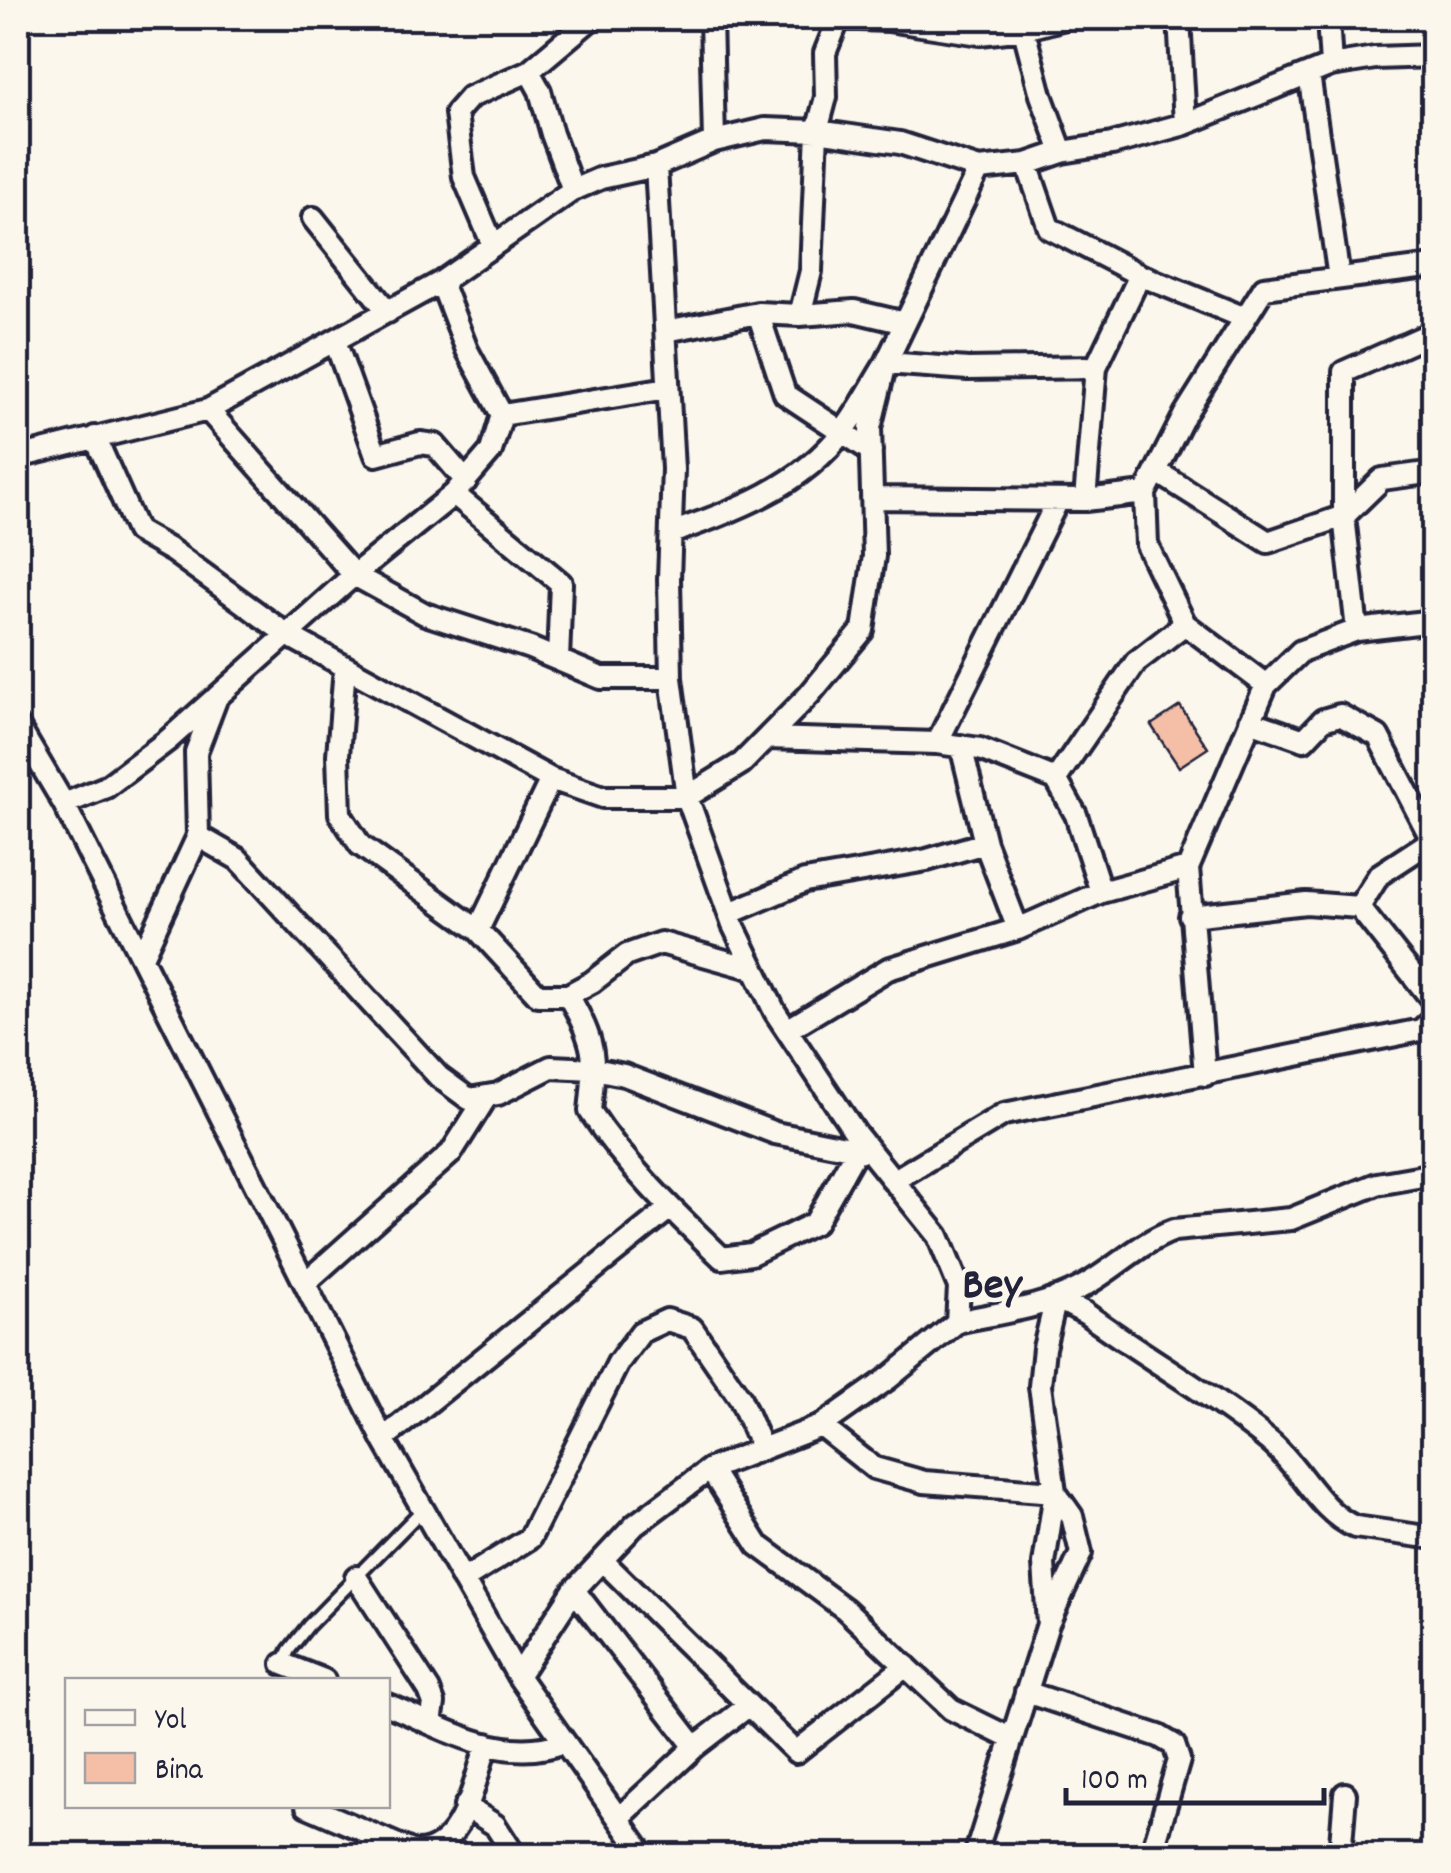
<svg xmlns="http://www.w3.org/2000/svg" width="1451" height="1873" font-family="Dekko,sans-serif">
<style>
.building{fill:#f5bfa7;stroke:#22223b;stroke-width:2.5}
.lines{fill:none;stroke-linecap:round;stroke-linejoin:round}
.lane-casing{stroke:#22223b;stroke-width:18}
.street-casing{stroke:#22223b;stroke-width:28}
.lane{stroke:#fbf7ec;stroke-width:10}
.street{stroke:#fbf7ec;stroke-width:20}
.labels{text-anchor:middle;dominant-baseline:central;stroke-width:9;stroke-linejoin:round;paint-order:stroke}
.district-label{font-size:45px;font-weight:bold;fill:#22223b;stroke:#fbf7ec}
</style>
<rect width="100%" height="100%" fill="#fbf7ec"/>
<filter id="ink" filterUnits="userSpaceOnUse"><feTurbulence type="fractalNoise" baseFrequency=".01" numOctaves="2"/><feDisplacementMap in="SourceGraphic" scale="20" xChannelSelector="R" yChannelSelector="G"/><feConvolveMatrix kernelMatrix="1 2 1 2 8 2 1 2 1" color-interpolation-filters="sRGB"/></filter>
<g filter="url(#ink)">
<path class="building" d="M1180,706L1208,748L1179,767L1151,725Z"/>
<g class="lines">
<g class="lane-casing">
<path id="lane" d="M283,1663L289,1650L308,1626L422,1510"/>
</g>
<g class="street-casing">
<path id="street" d="M711,18L714,141
M830,18L888,20L980,34L1024,29L1065,18
M1179,18L1185,124
M1328,18L1331,65
M1021,19L1041,95L1062,152
M529,71L540,91L552,134L573,190
M1309,74L1339,278
M1027,164L1049,228L1140,275L1245,318
M313,218L388,312
M493,245L464,177L456,113L470,97L529,71L592,18
M441,282L467,350L502,415L668,388
M758,313L785,394L871,451
M800,315L811,271L817,131L826,97L825,53L839,18
M666,331L758,313L800,315L854,311L905,323
M335,341L376,455L420,443L435,445L466,481
M208,410L354,575L425,614L530,648L601,678H671
M95,437L137,531L172,551L289,636L551,779L603,797H687L742,763L809,695L863,630L874,556L870,428L886,363L979,169
M18,457L208,410L441,282L573,190L601,178L656,166L714,141L765,129L817,131L900,143L979,169L1027,164L1062,152L1112,144L1185,124L1331,65L1375,58L1434,56
M1156,471L1268,542L1344,516L1382,479L1434,472
M454,494L561,583L558,660
M872,498L1085,500L1145,493
M1085,500L1096,367L1140,275
M671,533C736,510 801,487 844,430C860,409 872,385 886,363L968,369L1096,367
M1357,630L1344,516V372L1434,332
M345,667L338,755L340,814L360,845L478,930L538,995H568L592,982L627,955L661,943L754,969
M1266,685L1185,624L1147,545L1145,493L1185,414L1264,288L1434,266
M1250,721L1304,740L1323,720L1340,715L1378,736L1432,840
M18,726L64,804L383,1439L518,1676L645,1856
M767,738L937,743L980,749L1056,779L1076,815L1101,892
M937,743L1058,500
M961,746L985,843L1018,929
M1056,779L1136,662L1185,624
M64,804L106,787L168,740L213,700
M198,836L238,859L439,1077L469,1099L498,1094L551,1067L594,1069L624,1075L775,1133L870,1152
M1359,907L1434,1002
M730,913L805,881L927,860L985,843
M1190,916L1306,903L1359,907L1379,875L1434,839
M478,930L551,779
M142,957L198,836L196,752L217,697L354,575L454,494L491,451L502,415
M568,995C596,1044 596,1056 590,1111C626,1166 674,1212 722,1258L751,1254L815,1223L857,1149
M787,1030L888,969L1018,929L1101,892L1188,868
M1205,1075L1188,868L1266,685L1301,651L1357,630L1434,621
M893,1181L1004,1114L1421,1030L1434,1018
M305,1283L451,1153L487,1096
M957,1322C997,1313 1043,1308 1080,1288C1113,1271 1138,1243 1174,1230L1291,1219L1377,1184L1434,1174
M821,1426L874,1468L924,1482L1055,1492
M383,1439L670,1208
M710,1469L758,1545L845,1609L951,1709L1012,1739
M602,1560L796,1752L906,1666
M356,1577L429,1690L434,1703L431,1723
M463,1580L530,1538L618,1363L641,1332L667,1320L692,1328L740,1398L762,1449
M574,1590L695,1747
M1048,1624L1044,1564L1055,1492L1040,1386L1044,1348L1056,1298L1085,1313C1145,1357 1211,1394 1269,1441C1301,1467 1318,1511 1355,1527L1434,1538
M283,1664L324,1680
M518,1676L574,1590L635,1525L710,1469L821,1426L889,1378L957,1322L959,1287L938,1236L856,1134L775,1012L733,925L687,797L671,678L669,579L673,469L656,166
M1026,1692L1159,1736L1174,1745L1179,1760L1151,1856
M388,1705C443,1727 504,1766 564,1742
M307,1806L414,1852C463,1855 474,1781 487,1744
M465,1806L495,1825L515,1856
M619,1818L695,1747L748,1706
M363,1856L374,1835
M975,1856L1048,1624L1081,1553L1072,1516L1055,1492
M1340,1856L1345,1794"/>
</g>
<use href="#lane" class="lane"/>
<use href="#street" class="street"/>
</g>
</g>
<g class="labels">
<g class="district-label">
<text x="992" y="1288">Bey</text>
</g>
</g>
<rect width="1451" height="1873" fill="none" stroke="#fbf7ec" stroke-width="60"/>
<rect x="30" y="30" width="1391" height="1813" fill="none" stroke="#22223b" stroke-width="4" filter="url(#ink)"/>
<rect x="65" y="1678" width="325" height="130" fill="#fbf7ec" stroke="#a4a2a5" stroke-width="2.5"/>
<rect x="85" y="1710" width="50" height="15" fill="#fbf7ec" stroke="#a4a2a5" stroke-width="2.5"/>
<text x="155" y="1728" font-size="30" fill="#22223b">Yol</text>
<rect x="85" y="1753" width="50" height="30" fill="#f5bfa7" stroke="#a4a2a5" stroke-width="2.5"/>
<text x="155" y="1778" font-size="30" fill="#22223b">Bina</text>
<path d="M1066 1788v15h258v-15" fill="none" stroke="#22223b" stroke-width="5"/>
<text x="1081" y="1788" font-size="30" fill="#22223b" stroke="#fbf7ec" stroke-width="8" paint-order="stroke">100 m</text>
</svg>
